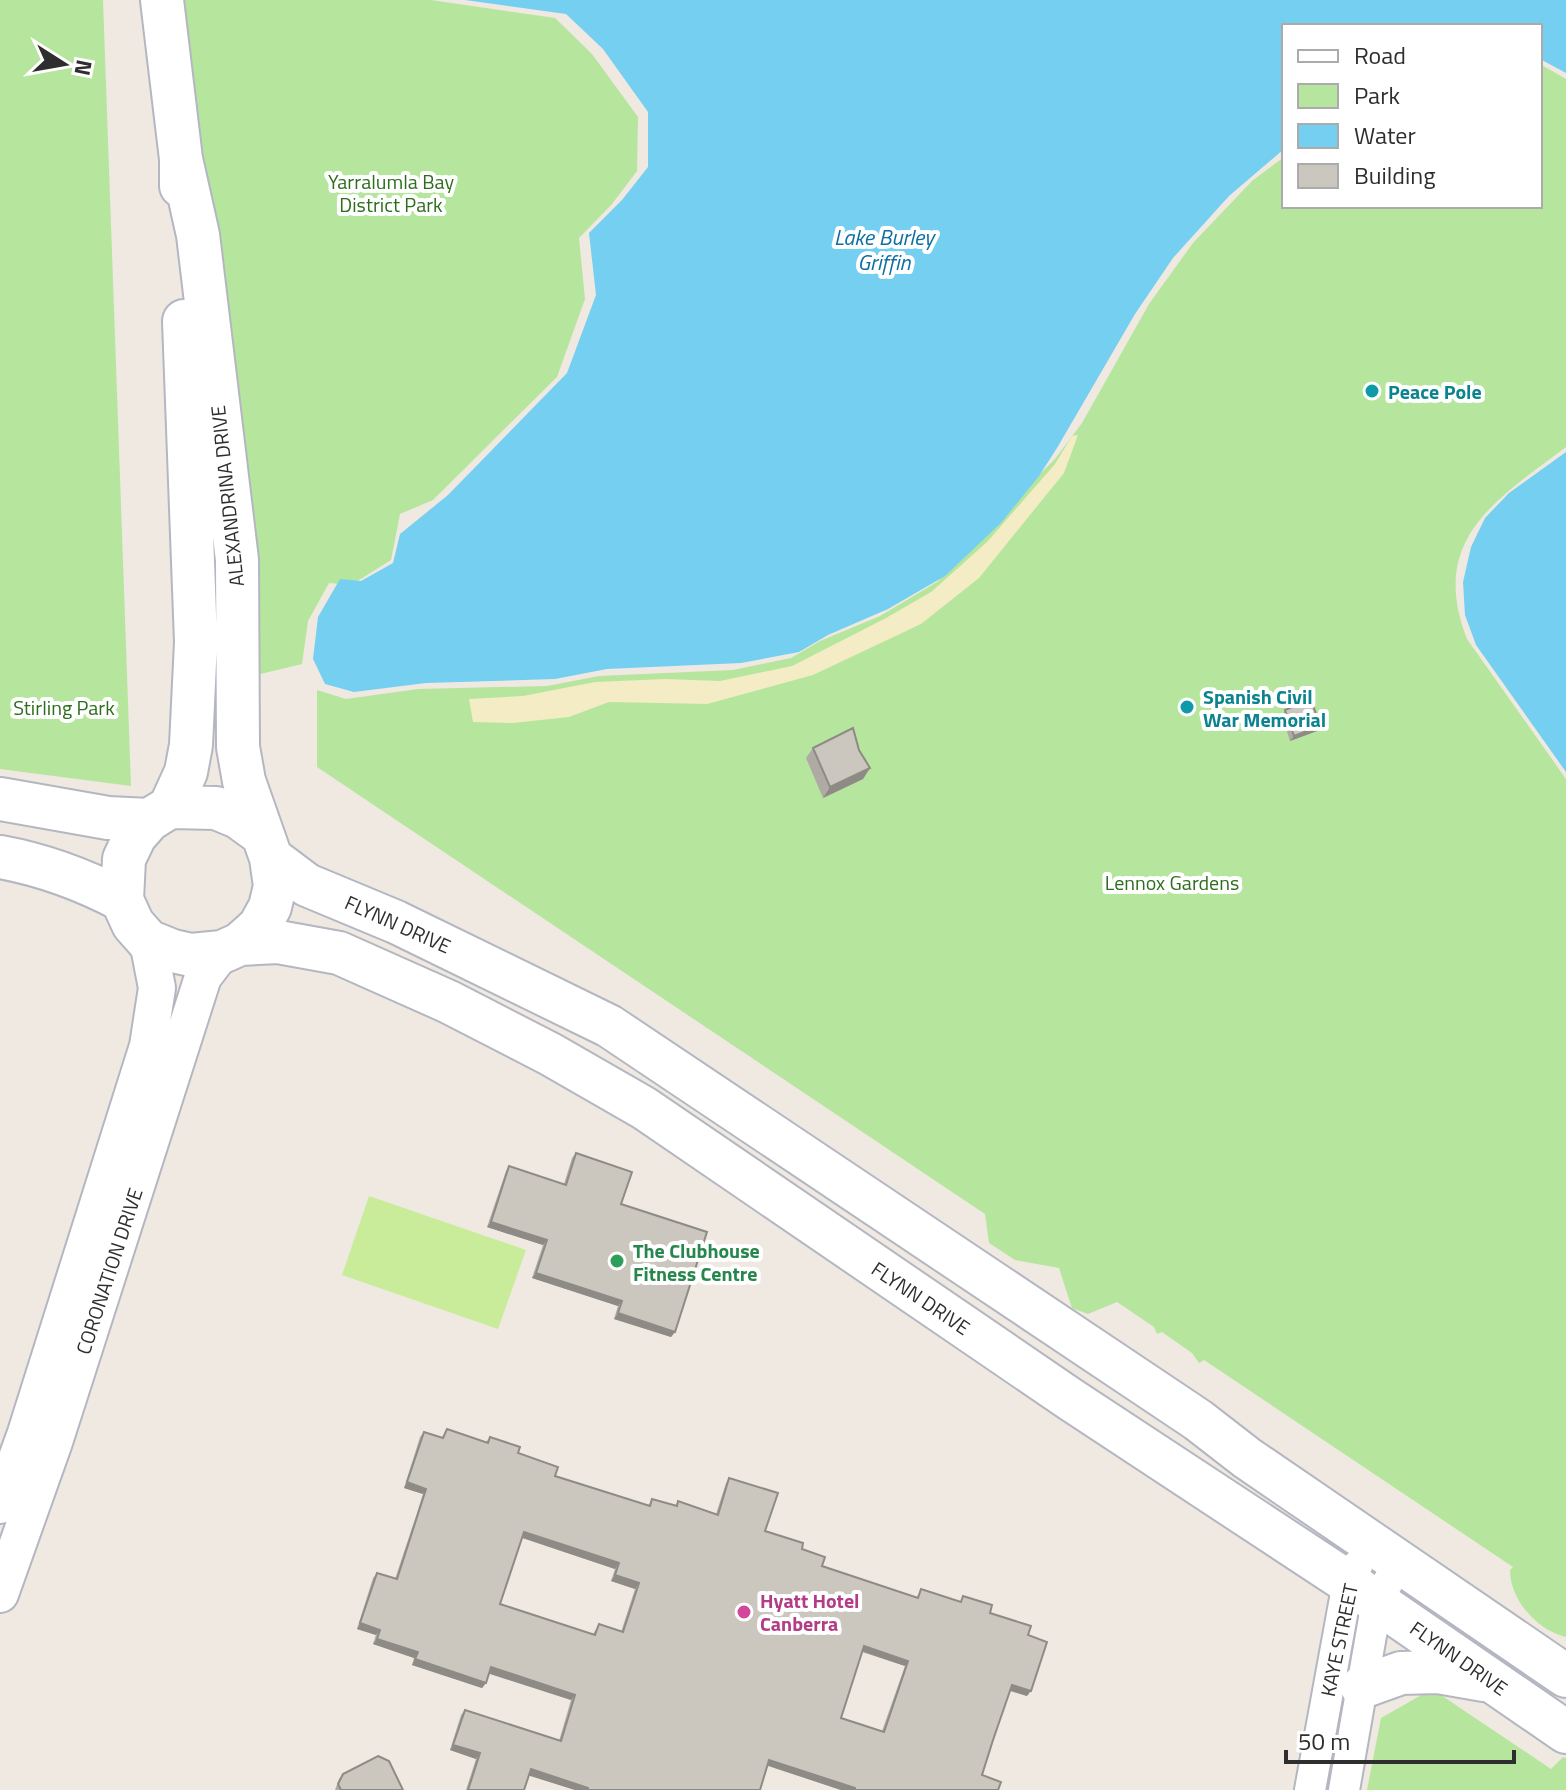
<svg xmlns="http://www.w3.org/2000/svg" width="1566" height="1790" font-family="'Titillium Web',sans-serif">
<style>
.green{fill:#b6e59e}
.sand{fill:#f3ecc5}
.pitch{fill:#c9ec9a}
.water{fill:#75cff0}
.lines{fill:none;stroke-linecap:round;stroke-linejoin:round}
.minor-casing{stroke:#b4b7c1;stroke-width:34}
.tertiary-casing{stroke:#b4b7c1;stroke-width:40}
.secondary-casing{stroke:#b4b7c1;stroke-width:46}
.minor{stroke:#fff;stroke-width:30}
.tertiary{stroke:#fff;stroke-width:36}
.secondary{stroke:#fff;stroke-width:42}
.wall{fill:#afaba4;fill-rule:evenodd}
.shaded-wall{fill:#8e8b86}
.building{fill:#cbc7bf;stroke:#8e8b86;stroke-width:2;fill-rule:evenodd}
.culture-dot{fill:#0f9aa8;stroke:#fff;stroke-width:3}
.leisure-dot{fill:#2e9e5b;stroke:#fff;stroke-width:3}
.hotel-dot{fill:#d1479c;stroke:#fff;stroke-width:3}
.labels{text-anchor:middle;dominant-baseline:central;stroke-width:8;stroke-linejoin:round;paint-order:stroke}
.park-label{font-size:20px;fill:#2c6e1b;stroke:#fff}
.culture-label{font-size:20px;font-weight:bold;fill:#0d838f;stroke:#fff;text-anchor:start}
.street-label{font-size:20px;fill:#2e2e2e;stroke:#fff}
.leisure-label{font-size:20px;font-weight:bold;fill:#27864d;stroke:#fff;text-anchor:start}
.hotel-label{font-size:20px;font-weight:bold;fill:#b23c85;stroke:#fff;text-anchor:start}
.water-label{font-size:22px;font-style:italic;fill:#0d6fa3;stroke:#fff}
</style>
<rect width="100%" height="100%" fill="#efe9e1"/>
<path class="green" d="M0,0H103L131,786L0,769Z
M171,0H431L555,18L592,54L638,117L637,171L612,204L579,238L585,299L557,377L433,500L400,514L391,560L351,585L329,583L308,621L302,664L252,676Z
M1540,64L1566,79V447C1496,500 1428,539 1467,639L1566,779V1637C1537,1630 1510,1600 1510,1570L1513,1567L1204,1360L1199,1363L1192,1353L1162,1332L1157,1334L1154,1327L1117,1302L1088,1314L1072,1308L1059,1268L1015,1260L989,1243L985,1214L317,767V690L346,699L418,689L547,686L599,676L733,670L791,658L820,641L880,616L937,582L993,530L1031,483L1055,459L1082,423L1149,304L1193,243L1252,181L1284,157V206H1540Z
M1432,1689L1551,1769L1563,1757L1566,1758V1790H1367L1381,1718Z"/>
<path class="sand" d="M1078,435L1064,473L979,578L921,624L813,675L707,704L609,702L569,717L513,723L473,722L469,699L523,696L595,682L665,679L720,681L792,666L886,618L931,592L987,542L1055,464L1072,436Z"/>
<path class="pitch" d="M369,1196L526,1250L498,1329L342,1275Z"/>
<path class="water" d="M465,0H1566V73L1540,59V26H1284V149L1229,196L1173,258L1135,314L1057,448L1039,476L1001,523L945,576L888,609L828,635L799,652L741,663L607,669L555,679L426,683L354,692L325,684L313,659L318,617L340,579L361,581L393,563L400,534L448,495L567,373L596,295L589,233L622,200L648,167V112L603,49L566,14Z
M1566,452V772L1476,645L1465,615L1463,582L1471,547L1485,518L1509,493Z"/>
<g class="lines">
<g class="minor-casing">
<path id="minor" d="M1310,1790L1348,1582L1357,1566
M1344,1790L1377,1601L1400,1561"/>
</g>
<g class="tertiary-casing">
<path id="tertiary" d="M0,1505L26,1433L148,1046L157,988L148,941
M0,1594L54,1442L203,977L222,952"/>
</g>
<g class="secondary-casing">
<path id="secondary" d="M162,0L181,159V186
M181,159L198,235L237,560L238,747L244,781L271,858L275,886L270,907L259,927L240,944L222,952L191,955L173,951L148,941L133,924L122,900L124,859L135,836L149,820L170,807L216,808L238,817L260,833
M0,799L108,818L149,820
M170,807L186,772L191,745L196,642L184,321
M0,857C44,865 82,879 122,900
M271,858L307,885L396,922L609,1026L1198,1420L1247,1458L1566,1676
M240,944L278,942L339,953L449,1002L550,1054L644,1108L1070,1399L1348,1582L1566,1732
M1362,1687L1401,1673L1438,1672L1484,1680"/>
</g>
<use href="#minor" class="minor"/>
<use href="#tertiary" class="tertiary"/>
<use href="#secondary" class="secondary"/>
</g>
<path class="wall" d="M1285,710L1320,726L1317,731L1290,741L1282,716Z
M813,748L859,750L870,768L863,779L823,798L806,758Z
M576,1153L621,1204L675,1332L671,1337L614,1319L618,1306L532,1278L543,1245L487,1227L506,1171L509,1166L564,1184L572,1158Z
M447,1429L486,1442L490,1437L555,1476L648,1506L652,1499L675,1506L678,1501L716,1514L726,1483L729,1478L765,1531L802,1549L822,1566L917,1597L921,1589L960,1602L963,1596L1028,1635L1027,1696L1010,1691L982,1775L998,1790H841L768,1766L760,1790H575L529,1775L524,1790H466L476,1759L450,1750L461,1715L465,1710L559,1741L571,1700L489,1673L486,1683L482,1688L412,1665L414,1658L373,1644L376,1635L357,1629L373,1578L377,1573L395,1579L414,1522L423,1494L404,1488L420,1437L424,1432L442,1438ZM522,1538L615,1569L611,1581L635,1589L621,1632L599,1624L593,1634L500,1604ZM862,1652L905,1666L882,1731L841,1718Z
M343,1774L403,1790H335L339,1779Z"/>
<path class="shaded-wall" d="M1320,726L1317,731L1290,741L1294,736Z
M870,768L863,779L823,798L830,787Z
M491,1222L547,1240L543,1245L487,1227Z
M536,1273L622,1301L618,1306L532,1278Z
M618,1313L675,1332L671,1337L614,1319Z
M407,1482L426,1489L423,1494L404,1488Z
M524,1532L619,1563L615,1569L520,1537Z
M615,1575L639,1583L635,1589L611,1581Z
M360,1623L380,1630L376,1635L357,1629Z
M377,1639L418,1652L414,1658L373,1644Z
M864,1646L908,1661L905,1666L861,1651Z
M415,1659L486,1683L482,1688L412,1665Z
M491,1667L575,1695L571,1700L487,1673Z
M1012,1685L1031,1691L1027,1696L1008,1690Z
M453,1745L480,1753L476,1759L450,1750Z
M769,1760L855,1788L854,1790H841L766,1765Z
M531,1769L588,1788L587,1790H575L527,1775Z"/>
<path class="building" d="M1311,699L1320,726L1294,736L1285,710Z
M853,728L859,750L870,768L830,787L813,748Z
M576,1153L632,1172L621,1204L707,1232L675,1332L618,1313L622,1301L536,1273L547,1240L491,1222L509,1166L566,1185Z
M447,1429L488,1443L490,1437L520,1447L518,1453L558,1467L555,1476L650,1506L652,1499L677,1506L678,1501L718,1515L729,1478L778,1493L765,1531L803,1543L802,1549L825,1557L822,1566L918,1598L921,1589L961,1602L963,1596L992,1605L990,1613L1031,1626L1028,1635L1047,1642L1031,1691L1012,1685L993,1740L982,1775L1001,1782L998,1790H855V1788L769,1760L760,1790H588V1788L531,1769L524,1790H468L480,1753L453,1745L465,1710L561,1741L575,1695L491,1667L486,1683L415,1659L418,1652L377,1639L380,1630L360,1623L377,1573L397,1579L417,1517L426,1489L407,1482L424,1432L443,1438ZM524,1532L619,1563L615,1575L639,1583L623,1632L599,1624L595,1635L500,1604ZM864,1646L908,1661L884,1732L841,1718Z
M378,1756L389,1761L403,1790H341L338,1784L343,1774Z"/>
<g class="culture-dot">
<circle cx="1372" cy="391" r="8"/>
<circle cx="1187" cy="707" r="8"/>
</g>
<circle class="leisure-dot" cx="617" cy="1261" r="8"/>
<circle class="hotel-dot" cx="744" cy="1612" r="8"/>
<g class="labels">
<g class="park-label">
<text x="391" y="181">Yarralumla Bay<tspan x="391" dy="23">District Park</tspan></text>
<text x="64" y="707">Stirling Park</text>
<text x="1172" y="882">Lennox Gardens</text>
</g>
<g class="culture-label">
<text x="1388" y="391">Peace Pole</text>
<text x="1203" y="696">Spanish Civil<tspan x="1203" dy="23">War Memorial</tspan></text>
</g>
<g class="street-label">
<text transform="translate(227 496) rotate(-96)">ALEXANDRINA DRIVE</text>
<text transform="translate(398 924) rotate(24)">FLYNN DRIVE</text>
<text transform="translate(109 1271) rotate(-72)">CORONATION DRIVE</text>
<text transform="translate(921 1298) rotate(34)">FLYNN DRIVE</text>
<text transform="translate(1339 1640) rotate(-78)">KAYE STREET</text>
<text transform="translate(1459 1658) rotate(35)">FLYNN DRIVE</text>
</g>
<g class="leisure-label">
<text x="633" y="1250">The Clubhouse<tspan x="633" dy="23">Fitness Centre</tspan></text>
</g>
<g class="hotel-label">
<text x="760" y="1600">Hyatt Hotel<tspan x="760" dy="23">Canberra</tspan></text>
</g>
<g class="water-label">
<text x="884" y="237">Lake Burley<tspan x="884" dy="25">Griffin</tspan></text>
</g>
</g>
<rect x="1282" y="24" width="260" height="184" fill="#ffffff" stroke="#ababab" stroke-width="2"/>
<rect x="1298" y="50" width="40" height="12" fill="#ffffff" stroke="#ababab" stroke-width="2"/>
<text x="1354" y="64" font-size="24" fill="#2e2e2e">Road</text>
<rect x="1298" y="84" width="40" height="24" fill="#b6e59e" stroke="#ababab" stroke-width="2"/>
<text x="1354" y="104" font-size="24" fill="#2e2e2e">Park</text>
<rect x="1298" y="124" width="40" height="24" fill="#75cff0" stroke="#ababab" stroke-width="2"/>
<text x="1354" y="144" font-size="24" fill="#2e2e2e">Water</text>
<rect x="1298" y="164" width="40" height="24" fill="#cbc7bf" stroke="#ababab" stroke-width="2"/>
<text x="1354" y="184" font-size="24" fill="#2e2e2e">Building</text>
<g transform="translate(64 64) rotate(101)" stroke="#ffffff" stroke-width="6" paint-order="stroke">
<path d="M0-6L14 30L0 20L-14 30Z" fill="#2e2e2e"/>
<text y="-12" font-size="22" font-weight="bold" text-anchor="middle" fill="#2e2e2e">N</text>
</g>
<path d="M1286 1750v12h228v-12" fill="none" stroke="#2e2e2e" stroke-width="4"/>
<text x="1298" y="1750" font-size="24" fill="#2e2e2e" stroke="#ffffff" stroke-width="6" paint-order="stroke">50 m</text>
</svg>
